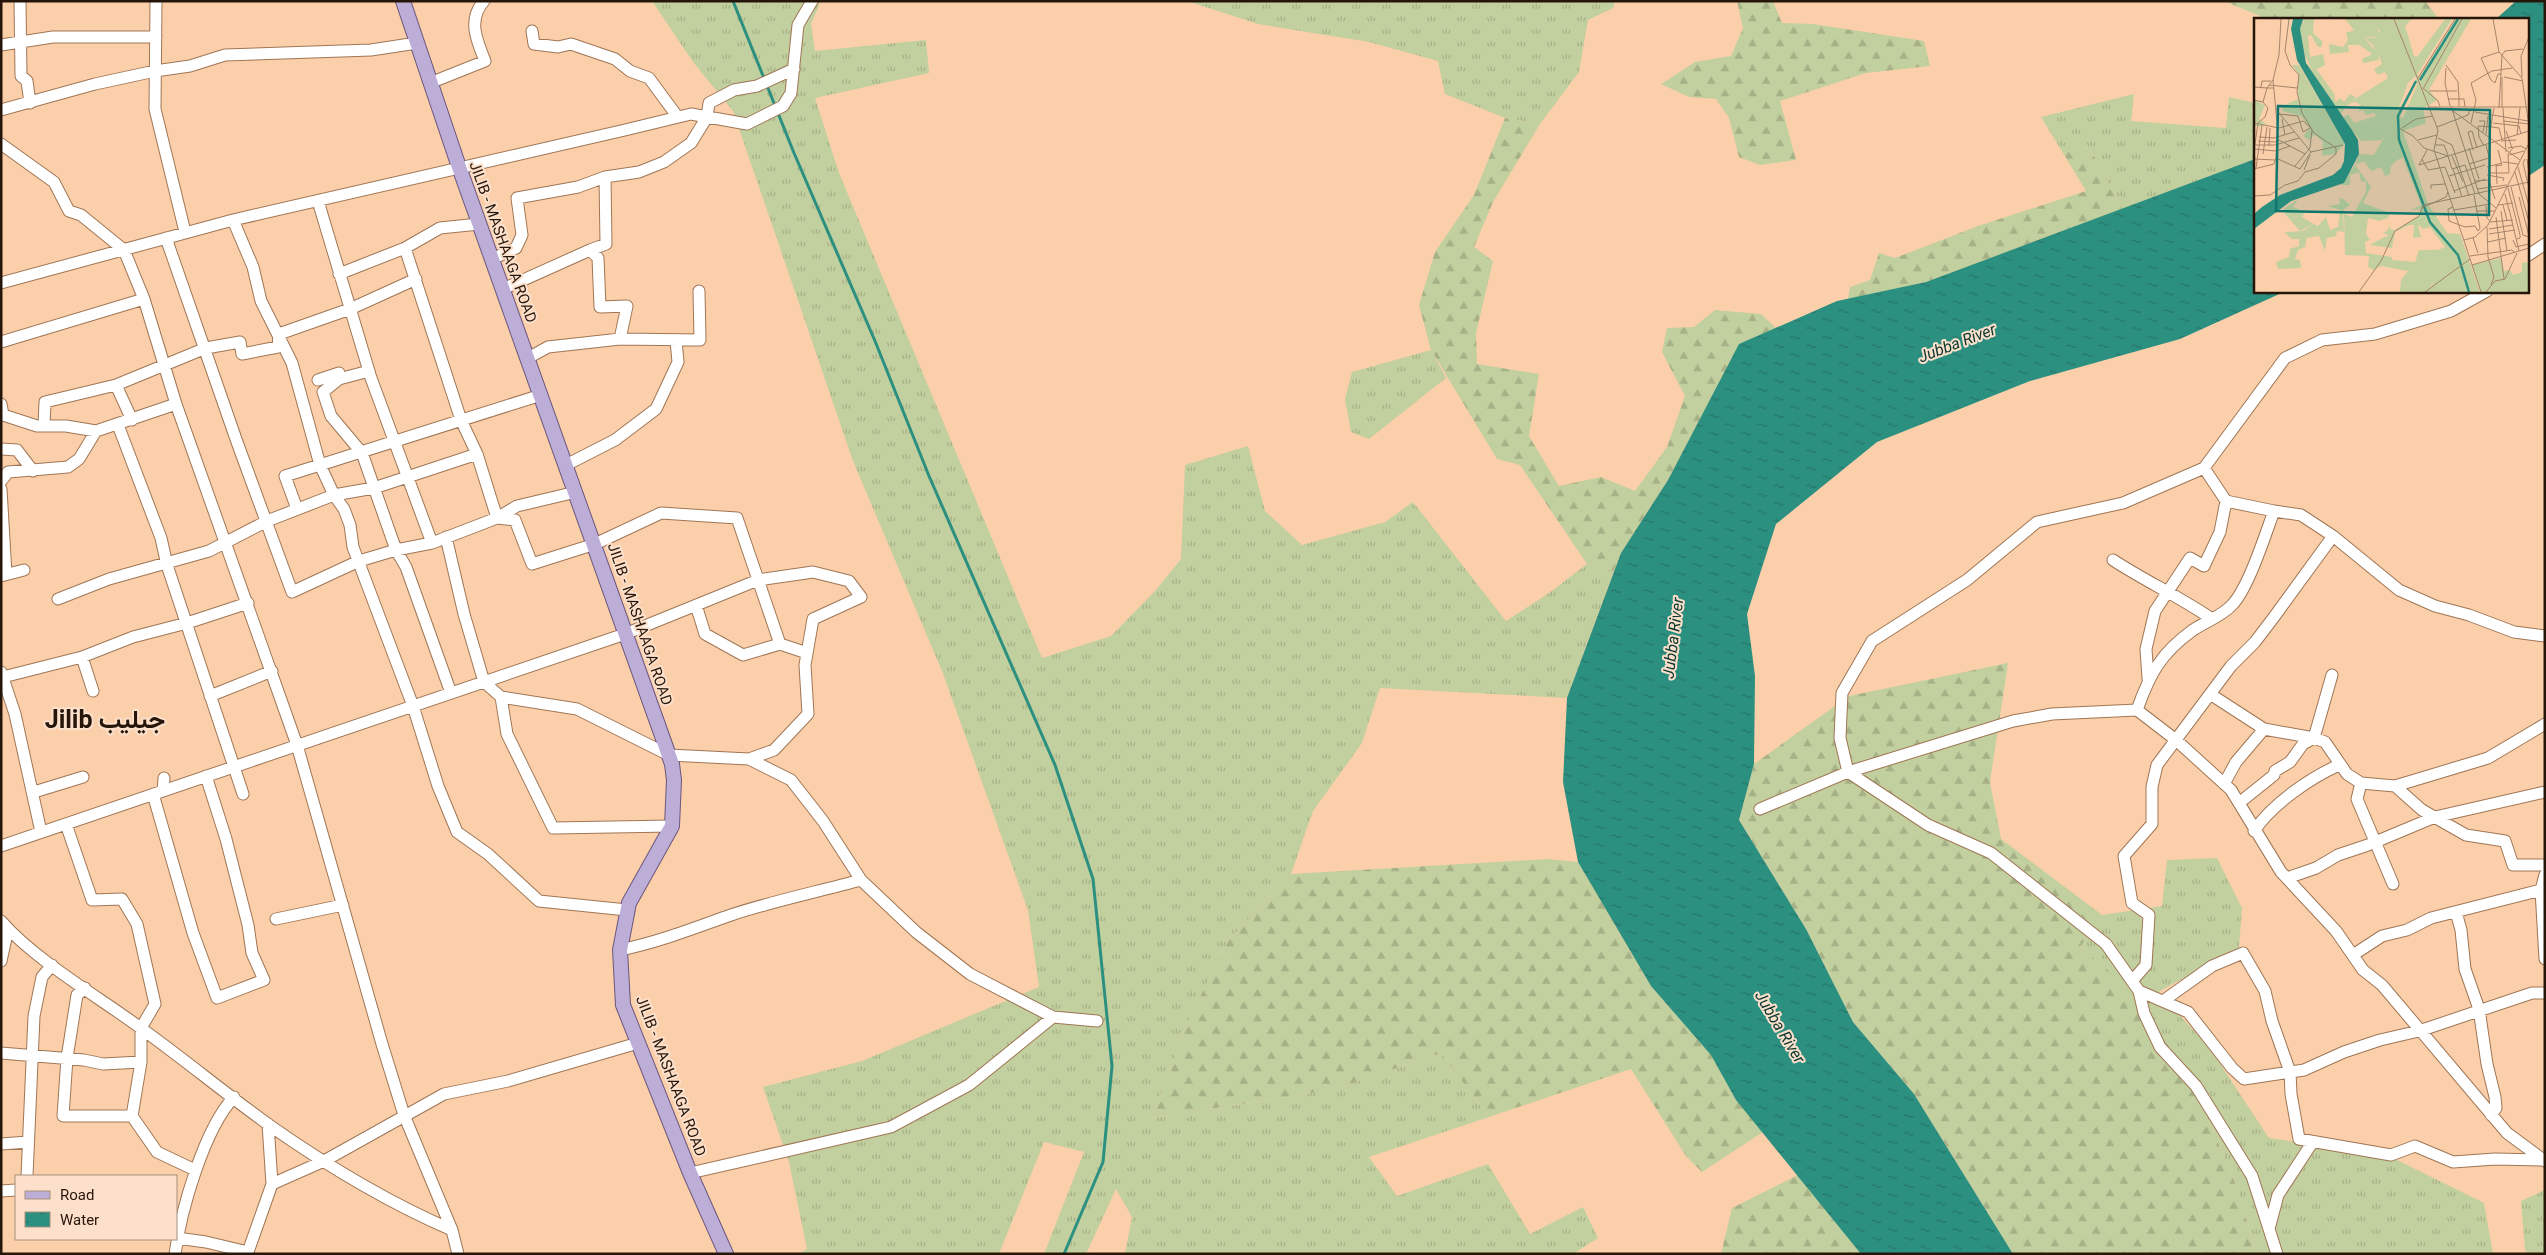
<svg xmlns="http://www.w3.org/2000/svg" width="2546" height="1255" font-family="Roboto,Vazirmatn,sans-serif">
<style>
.grass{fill:url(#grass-tufts)}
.forest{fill:url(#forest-firs)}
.water{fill:url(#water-ripples)}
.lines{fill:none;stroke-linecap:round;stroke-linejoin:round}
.stream{stroke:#2c9080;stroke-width:3}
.minor-casing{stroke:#9f7655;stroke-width:13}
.major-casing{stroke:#6b567d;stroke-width:16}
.minor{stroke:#fff;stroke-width:11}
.major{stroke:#bcaed6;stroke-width:14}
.labels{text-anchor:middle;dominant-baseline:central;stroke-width:4;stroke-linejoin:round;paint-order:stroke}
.street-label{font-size:15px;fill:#261609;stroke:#fce0cb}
.water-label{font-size:16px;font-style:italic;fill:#093730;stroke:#fce0cb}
.town-label{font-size:25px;font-weight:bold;fill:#261609;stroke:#fce0cb}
.inset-river{fill:none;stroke:#2c9080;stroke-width:2.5}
.inset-road{fill:none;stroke:#a6856a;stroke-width:1}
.view{fill:#0f766e;fill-opacity:0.15;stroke:#0f766e;stroke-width:2.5}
.inset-edge{fill:none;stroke:#261609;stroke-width:2.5}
</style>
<defs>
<pattern id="grass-tufts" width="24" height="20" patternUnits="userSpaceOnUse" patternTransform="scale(1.25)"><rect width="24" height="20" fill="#c2cf9e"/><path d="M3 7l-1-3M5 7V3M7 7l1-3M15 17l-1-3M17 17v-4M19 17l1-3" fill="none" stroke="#a7b187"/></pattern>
<pattern id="forest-firs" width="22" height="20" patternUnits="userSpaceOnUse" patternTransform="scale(1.25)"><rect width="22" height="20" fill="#c2cf9e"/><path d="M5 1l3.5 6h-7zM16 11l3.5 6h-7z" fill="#a7b187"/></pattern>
<pattern id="water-ripples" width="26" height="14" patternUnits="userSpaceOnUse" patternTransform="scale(1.25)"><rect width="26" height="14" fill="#2c9080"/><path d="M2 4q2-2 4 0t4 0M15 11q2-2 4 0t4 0" fill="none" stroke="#257567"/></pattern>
</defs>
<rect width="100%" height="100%" fill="#fccfab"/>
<path class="grass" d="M652,1H821L811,24L815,51L926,40L929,73L815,98L839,173L1042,658L1111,636L1155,591L1181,559L1185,465L1248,446L1265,511L1302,545L1385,522L1413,502L1506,621L1549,593L1587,564L1614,571L1567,698L1380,688L1362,743L1313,811L1291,874L1228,941L1186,1025L1152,1118L1332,1090L1441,1053L1489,1117L1369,1157L1397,1196L1488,1164L1530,1234L1583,1207L1598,1238L1573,1254H1125L1132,1217L1116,1189L1086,1254H1044L1084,1152L1044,1142L999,1254H798L807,1249L789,1162L763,1087L862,1061L1039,987L1028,910L942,671L853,461L733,111L693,62Z
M1187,1H1615L1613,8L1588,20L1579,72L1540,124L1505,118L1445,94L1438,61L1369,42L1258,24Z
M2134,94L2131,121L2226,128L2229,97L2255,103V159L2122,209L2089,147L2063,153L2041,117Z
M1431,350L1446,378L1369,439L1351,432L1345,399L1352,372Z
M2217,858L2242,908L2239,948L2158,992L2209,1047L2269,1138L2389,1156L2484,1203L2493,1254H2257L2236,1185L2187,1069L2080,946L2102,915L2162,906L2167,860Z
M2545,1190V1254H2528L2525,1250L2521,1201Z"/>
<path class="forest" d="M1737,1H1773L1782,23L1813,24L1924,41L1930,66L1866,73L1780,101L1796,160L1760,165L1739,157L1729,118L1716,99L1689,97L1661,84L1695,62L1731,56L1743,28Z
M2224,1H2425L2439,19H2267Z
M1505,118L1540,124L1493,202L1474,247L1493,261L1476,333L1477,364L1539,374L1529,436L1559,486L1601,477L1635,491L1667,447L1685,396L1662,352L1667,328L1694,327L1715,310L1761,314L1776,328L1739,345L1668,480L1621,553L1614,571L1587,564L1520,465L1497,459L1431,350L1419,305L1435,252L1474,195Z
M2089,147L2122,209L1926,282L1848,299L1850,287L1870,280L1879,253L1895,258L1978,226L2086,191L2063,153Z
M2008,663L1990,782L2001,839L2102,915L2080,947L2107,969L2187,1069L2236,1185L2257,1254H2013L1914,1094L1853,1022L1806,929L1739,820L1754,764L1849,696Z
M1548,859L1578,862L1651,986L1712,1055L1736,1100L1763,1132L1702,1172L1686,1156L1631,1069L1489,1117L1441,1053L1332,1090L1152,1118L1186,1025L1228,941L1291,874Z
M1798,1175L1861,1254H1721L1732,1208Z"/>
<path class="water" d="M2516,1H2545V165L2527,177V19H2496Z
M2255,159V291H2286L2180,339L2030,381L1877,442L1776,524L1747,614L1755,676L1754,764L1739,820L1806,929L1853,1022L1914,1094L2013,1254H1861L1736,1100L1711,1055L1651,986L1578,862L1563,782L1567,698L1621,553L1668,480L1739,344L1837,301L1926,282Z"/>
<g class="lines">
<path class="stream" d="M733,1L794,153L875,341L929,476L1055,765L1093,879L1112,1066L1103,1162L1064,1254"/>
<g class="minor-casing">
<path id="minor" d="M20,1L21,76L27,81L30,103
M156,1L155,109L185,232
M532,31L534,44L558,47L571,44L615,59L630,71L649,78L677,116
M1,45L53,37H156
M430,83L485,61C477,41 467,20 484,1
M1,110L95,84L155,71L190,66L225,55L371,50L417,43
M1,144L54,182L69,211L81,215L124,250L144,299L176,404L297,745L382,1044L404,1115L452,1230L458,1254
M605,177L606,244L590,250L598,258L600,307L627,306L620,339
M318,201L371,378L432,543
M233,220L253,267L261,301L292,363L320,465L334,495L344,509L350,525L353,547L413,706L438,786L457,832L488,854L539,901L627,910
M166,238L237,442L292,592L359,561L396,550L432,543L497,518L517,506L576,492
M405,248L461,420L477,454L497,518L515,520L532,564L595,544L661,513L737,518L780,644L807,653
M2527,256L2545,244
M492,259L516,248L522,235L517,198L578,187L605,177L639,172L664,162L691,143L707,117L709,103L734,90L757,86L794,69
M339,274L405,248L440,228L479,224
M1,283L233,220L625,130L691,114L747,124L783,106L791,93L798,25L812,1
M503,289L590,250
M1,342L144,299
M528,358L548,347L620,339L700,340L699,291
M339,379L369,371
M318,380L339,373V379L323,392L331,416L362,453L396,550L406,567L451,693
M116,385L132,420
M1,404L3,415L37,426H66L96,431L176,404
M118,425L161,538L167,565L243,794
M44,426L45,402L116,385L206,348L240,342L242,354L278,347L279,334L350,309L416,279
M1,449L17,450L33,471
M566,465L615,440L656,409L678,362L676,340
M2204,468L2226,501L2274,511
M1,481L8,472L68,467L79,459L96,431
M1,489L6,574
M297,509L285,476L541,395
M446,537L464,614L484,682L501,697L577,709L669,755L749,759L791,780L823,821L861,880L916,932L970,974L1053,1017L1097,1021
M2113,560C2145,581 2180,597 2212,619
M1,576L24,570
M58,599L109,579L209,551L267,521L334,495L374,488L477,454
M696,605L705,634L743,655L780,644
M82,657L93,691
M1,672L15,714L41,832
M3,677L82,657L133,637L187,623L248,603
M2148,678L2146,649L2155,611L2190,558L2204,566L2220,532L2226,501
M2210,694L2264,729L2314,738L2325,742L2347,774L2361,783L2395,786L2488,758L2545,724
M210,696L272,671
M501,697L507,734L553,828L672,826
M2137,710C2150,673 2161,653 2193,630C2205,622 2222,616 2232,605C2249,587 2265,535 2274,511L2301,515L2333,536L2399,590L2435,606L2469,615L2514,632L2545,636
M2361,783L2357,799L2393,884
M2224,784L2236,762L2264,729
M2395,786L2422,810L2466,835L2505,841L2513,865H2545
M163,791L164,778
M34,792L83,777
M153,794L193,933L217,998L264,980L252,953L248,925L226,839L206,776
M2239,803L2274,775L2275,771L2290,762L2303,744L2314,738L2332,675
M1760,809L1848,772L2013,721L2052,714L2137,710L2176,740L2231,790L2281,872L2336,931L2363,970L2382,985L2507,1133L2545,1161
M2254,831C2272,804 2310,778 2339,765
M1,846L625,634L758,580L813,572L849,581L861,597L813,619L805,665L808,714L774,750L749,759
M2545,875L2541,890L2545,959
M2287,878L2316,868L2338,855L2368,845L2435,817L2545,792
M2456,912L2461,930L2465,969L2479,1009L2487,1064L2495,1097L2496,1108L2491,1115
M276,919L343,905
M1,921C36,961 99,997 142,1029C185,1060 226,1094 269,1125C326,1165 387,1202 452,1230
M620,950C659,942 694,928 731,915C773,901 817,892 861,880
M2353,955L2382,936L2407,930L2431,918L2545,889
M1,961L8,929
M2132,981L2146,965L2149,915L2132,903L2124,856L2152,824V787L2157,765L2231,666L2255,642L2274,617L2333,536
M85,988L77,995L67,1058L63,1116H132
M2139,991L2188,1012L2232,1068L2244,1079L2304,1070L2344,1052L2380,1040L2419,1031L2532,993H2545
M2163,1001L2212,966L2243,953L2265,991L2272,1021L2290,1072L2291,1094L2299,1139L2391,1155L2415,1146L2453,1162L2495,1159L2545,1160
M1,1053L84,1060L103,1064L141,1062V1028L155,1004L137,924L122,899L92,900L66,824
M141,1062L132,1116L157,1152L195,1170
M268,1124L272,1184
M1,1144L28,1142
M690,1173L891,1127L969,1085L1053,1017
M27,1176L34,1016L42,977L52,965
M1,1191L16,1190
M2269,1229L2278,1195L2312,1143
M177,1238L206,1242L248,1252L272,1184L324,1161L444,1094L508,1081L638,1043
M175,1254C181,1210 204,1129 234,1097
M2277,1254L2252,1176L2196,1086L2160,1047L2144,1013L2139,991L2106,944L1991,853L1928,825L1848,772L1840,738L1842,693L1872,641L1967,580L2037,522L2123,503L2204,468L2285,358L2322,340L2375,334L2451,311L2487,291"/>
</g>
<g class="major-casing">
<path id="major" d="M403,1L459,167L672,764L674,780L672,826L629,903L620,950L623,1005L690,1173L726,1254"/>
</g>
<use href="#minor" class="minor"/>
<use href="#major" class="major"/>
</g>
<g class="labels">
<g class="street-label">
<text transform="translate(503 242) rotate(70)">JILIB - MASHAAGA ROAD</text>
<text transform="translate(640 624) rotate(71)">JILIB - MASHAAGA ROAD</text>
<text transform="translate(671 1076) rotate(69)">JILIB - MASHAAGA ROAD</text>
</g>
<g class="water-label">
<text transform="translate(1957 343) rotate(-21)">Jubba River</text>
<text transform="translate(1673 638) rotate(-83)">Jubba River</text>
<text transform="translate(1780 1027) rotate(59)">Jubba River</text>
</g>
<g class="town-label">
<text x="105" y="719">Jilib جيليب</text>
</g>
</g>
<g transform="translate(2254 18)">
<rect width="275" height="275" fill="#fccfab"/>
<path d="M114,1H158L151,8L160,38L163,39L191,1H198L163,57L165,60L202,1H217L175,72L183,82L169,91L172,105L149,113L174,186L193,215L206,216L226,274H202L186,244L167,242L154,253L127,248L120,252L114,249L115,238L91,237L90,196L98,199L106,184L136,195L134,200L125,203L114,200L112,216L116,222L111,224L112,235L138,239V242L161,244L165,232H184L191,229L176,209L169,211L164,206L167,219L159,220L160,207H155L141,214L138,230L115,227L135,217L129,215L134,212L135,206L136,211L141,212L165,198L167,191L157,192L167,187L149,140L143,142L137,148L136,156L131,158L127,149L117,153L110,143L101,147L105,136L120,137L140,102L116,107L112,101L122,98L120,95L112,97L109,92L104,94L107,88L102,84L93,86L134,60L131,54L124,57L120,51L128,46L126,40L118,26L109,19L121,20L126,13ZM162,58L163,60L143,95L154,65ZM164,65L149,100L146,99L160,67ZM52,44L59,52H63L81,77L76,82ZM44,81L54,104L62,115L55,122L49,118L56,110L47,98L29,93L28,88ZM0,82L11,87L5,101L12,106L8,109L0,108ZM32,193L37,198L48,199L60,206L46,213L30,195ZM247,240L250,253L256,252L259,257L268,254V245L275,244V274H227L218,247ZM170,259L179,262L175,274H164Z" fill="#c2cf9e" fill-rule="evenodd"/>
<path d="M49,1H60L59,15L68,23V29H64L57,17L54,18L56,39L69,36L71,47L59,53L49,34L46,11ZM91,1H114L122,7L126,19H109L124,35L125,42L109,45L108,41L118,36L105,27H94L95,34L76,36L75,26L89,29L94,22L92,15L100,12ZM38,47H45L91,126L81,136L68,138L69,124L61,117L62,115L54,104L44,81V55ZM96,76L102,79L86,96L76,82L81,77V84L87,80L90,84ZM94,96L100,105L112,101L116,107L140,102L128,122L107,123L89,100ZM101,147L117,169L109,185L106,184L112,174V164L107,163L105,154L96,157V167H87ZM88,180L96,187L89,192L90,214L83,213L82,218L73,220L71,233L65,218L53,220L51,229L44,232L41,241L46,242L47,250L24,251L22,244L35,239L36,231L45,228V221H38L30,214L49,213L60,206L64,208L72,199L76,212L84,209L86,192L74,188L86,186L85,181ZM44,181L39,189L51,194L48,199L37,198L30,191ZM170,240L183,242L195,253V259L203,269L202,274H175L179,264L172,259L164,274H146L147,262L159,247Z" fill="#c2cf9e"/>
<path d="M39,1H49L46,11L52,45L98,112L104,122L105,136L90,165L37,183L0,211V196L8,189L26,177L79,157L87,150L90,143L91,126L43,42L37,11Z" fill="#2c9080"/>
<path class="inset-river" d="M166,62L204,1M162,63L144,98L145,122L176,204L204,237L215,274"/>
<path class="inset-road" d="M140,1L184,112L180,132L227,274M239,1L245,34L268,60L275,108M245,34L227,40L237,62L241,65L244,56H247M248,37L251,33L269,31M192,47L204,64L205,81H210L211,89M192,50L191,65L196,88M248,59V90M250,59L269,63M268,59L267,38L275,19M164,60L201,1M15,67L43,70M0,69L13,70L19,62M7,69L8,63H17M169,70L184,83L186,88M169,71L208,1M175,73H203M194,81H205V88M0,82L9,84L14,90L11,99L4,105L0,133M9,84L13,70H20M197,88L225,176L242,190M175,89H273M21,90L57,134L89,127M245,90L248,37M249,90L252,134M199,93L266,142M221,94L274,103M25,96L44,98L49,114L56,110M28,101L31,117M225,103H231L229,114M249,103L275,106M0,105L25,110L49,103L58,111M217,105L222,82L217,65L238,53L258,50M239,105L265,108L267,116M183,109L214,97L216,92L222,93M238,109L245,110L248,122M145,110L159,118L170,130L194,138L198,151M148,110L162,101L179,98M218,113L214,114L219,132M218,113L223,130M252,113L258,130M232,116L234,98M263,117L266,90M5,119L20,120L40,114M235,119L240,90M184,120L198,127L215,178M23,121L51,136M164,122L183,117M4,123L23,124M247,123L262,122M0,127H21L45,120M181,127H190L194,137M232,127L236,143M15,128L16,110M230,128L225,119L224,108L238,109M215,130L225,161M254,130L267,128L272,131M0,131L22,133L36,128M173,132L165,147L275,113M9,136L13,109M255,137L270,133M198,138L209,164M22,140L46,151L57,134M0,141L21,142M168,141L174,152L191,149L201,175M271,141L269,145L275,170M273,141L275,156M249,144L264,146M215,146L235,140M242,146L243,166M41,148L56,130L58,112M242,148L248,147L244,132M233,149L248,145M264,149L275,188M2,150L8,107M0,151L20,146L22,140L24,115L19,62L25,37L27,1M198,151L211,147L221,176M199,151L208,179M50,152L56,137M261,154L275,204M235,155H255M255,155L254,136L259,130M233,157L250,160L249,163M195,158L231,147M220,163L235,162L241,181M257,169L269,217L275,219M254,170L266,217V220L263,221M177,171V167L191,166M223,171L253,167M200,173L231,161M251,176L255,192M220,177L226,210L224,213M0,178L16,177L31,167L44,163L51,154L65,150L82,136V130L60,115L48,95L43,74L45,57L36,47L31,33L35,1M265,179L275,218M244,187L259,185M249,187L253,202M232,188L233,200L236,203M199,189L194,191L195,203L211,209L221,208L224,213M168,190L192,179L194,174M255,191L265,233M200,192L236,186M222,193H241M247,193L253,233M242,199L250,261M236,204L259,202M233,209L234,239L240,259L237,267M235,211L259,207M235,216L261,212M219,220L224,235M210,222L221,219L234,207L275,125M259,222L262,229L275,226M234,224L252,220M216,238L258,232L261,235M218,247L275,230M105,274L127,243L141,213L165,198L169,187L275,164M171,274L216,241M232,274L241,263L251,261L263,235"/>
<path class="view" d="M24,88L236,92L235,197L22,193Z"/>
<rect width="275" height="275" class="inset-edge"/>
</g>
<rect width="2546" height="1255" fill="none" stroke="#261609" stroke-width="5"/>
<rect x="15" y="1175" width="162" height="65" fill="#fce0cb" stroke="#a68f7d"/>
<rect x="25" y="1191" width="25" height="8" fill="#bcaed6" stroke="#a68f7d"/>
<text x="60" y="1200" font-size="15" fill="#261609">Road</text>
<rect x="25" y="1212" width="25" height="15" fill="url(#water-ripples)" stroke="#a68f7d"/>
<text x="60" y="1225" font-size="15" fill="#261609">Water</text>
</svg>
